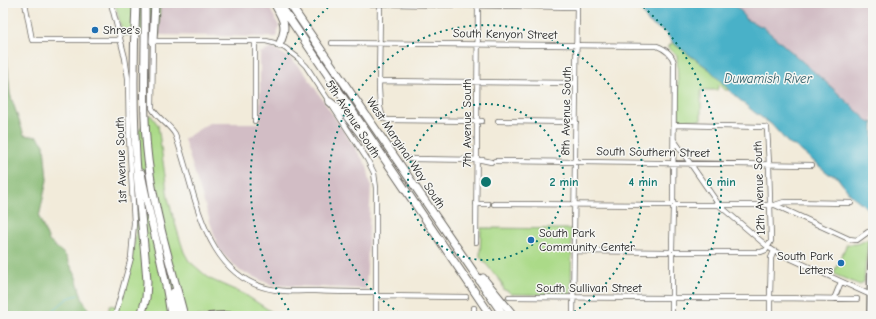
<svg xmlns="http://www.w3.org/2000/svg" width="876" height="319" font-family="'Comic Neue',sans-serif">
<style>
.industrial{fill:#d2bdc5}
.green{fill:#abda88;stroke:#647b52}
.forest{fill:#88ba74;stroke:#526b48}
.water{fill:#49b1c8;stroke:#326672}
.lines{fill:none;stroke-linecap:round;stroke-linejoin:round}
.stream{stroke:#49b1c8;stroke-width:1}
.minor-casing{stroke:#67645e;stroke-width:6}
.major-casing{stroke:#67645e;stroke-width:8}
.highway-casing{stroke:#67645e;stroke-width:9}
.minor{stroke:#fff;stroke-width:4.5}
.major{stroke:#fff;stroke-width:5.5}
.highway{stroke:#fff;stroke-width:7}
.ring{fill:none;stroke:#0f766e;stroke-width:2;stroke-dasharray:2 4}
.poi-dot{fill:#1f6fb2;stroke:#f6f6f2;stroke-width:1.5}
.labels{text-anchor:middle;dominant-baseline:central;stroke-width:3;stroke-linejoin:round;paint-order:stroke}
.poi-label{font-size:12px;fill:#1c1c1c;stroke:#f6f6f2;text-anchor:start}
.street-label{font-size:12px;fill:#1c1c1c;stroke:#f6f6f2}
.water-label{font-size:13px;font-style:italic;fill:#305f69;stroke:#f6f6f2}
.centre{fill:#0f766e;stroke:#f6f6f2;stroke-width:2}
.ring-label{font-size:12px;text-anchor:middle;font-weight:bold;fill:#0f766e;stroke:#f6f6f2;stroke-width:3;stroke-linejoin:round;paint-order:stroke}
</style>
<rect width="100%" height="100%" fill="#f6f6f2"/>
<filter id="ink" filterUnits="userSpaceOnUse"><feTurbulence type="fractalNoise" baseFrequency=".025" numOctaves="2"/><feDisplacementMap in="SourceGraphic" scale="8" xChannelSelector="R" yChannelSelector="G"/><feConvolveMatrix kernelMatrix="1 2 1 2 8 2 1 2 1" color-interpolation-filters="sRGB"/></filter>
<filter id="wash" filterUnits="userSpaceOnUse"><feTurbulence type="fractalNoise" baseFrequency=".012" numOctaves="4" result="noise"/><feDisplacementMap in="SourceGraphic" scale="16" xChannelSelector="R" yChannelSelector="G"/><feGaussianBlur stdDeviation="0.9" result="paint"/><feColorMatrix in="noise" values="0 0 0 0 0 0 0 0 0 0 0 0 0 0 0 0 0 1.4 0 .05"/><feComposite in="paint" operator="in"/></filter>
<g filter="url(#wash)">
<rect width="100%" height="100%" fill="#f2ebda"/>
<path class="industrial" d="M160,3H267L279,26L277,37L159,35Z
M732,3H873V123H870L828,84L763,27L745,19L742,12Z
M272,48L290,58L304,72L367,166L371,185L366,289L272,285L240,271L219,250L184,139L209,123H260V53Z"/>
<path class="green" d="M115,3H160L159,35H123Z
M673,43L709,69L730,90H725L719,84L717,90H701V120H679L677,55L667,47Z
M150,114L158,125L168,198L177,230L184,252L189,261L210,279L244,294L278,316H107L110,305L119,307L130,271L135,237L136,215L132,141Z
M481,228L572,229L571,295L511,294L508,291L504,290L502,283L480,257Z
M868,239L864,282L860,285L836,275L834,272L847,244C855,245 861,243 868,239Z"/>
<path class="forest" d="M3,49L7,60L10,94L24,135L38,137L44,145L47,180L39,217L49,241L65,255L75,274L82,298L92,316H3Z"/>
<path class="water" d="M627,3H732L742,12L745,19L763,27L828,84L870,123L873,122V213L850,194L836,176L829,174L795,146L790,145L771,124L754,112L734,95L709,69L673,43L666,33L649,23L641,10Z"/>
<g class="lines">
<path class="stream" d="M32,316L40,313H50L68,298L78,295"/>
</g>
</g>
<g filter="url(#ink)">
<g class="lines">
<g class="minor-casing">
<path id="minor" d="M25,3L32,40H120
M111,3L125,58L128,78L129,137L134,223L131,258L115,316
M322,3L577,7
M380,3L379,88L380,107L383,118L388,120L482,121
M332,43L657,46C665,49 672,54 674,63L673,203
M379,81L576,83
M255,121V41
M498,121L576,122
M674,125L764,127L767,128L769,164L771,241L766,250L761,252H675
M674,140L719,205L768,247L774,251L873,296
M410,159L482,160L491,162
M495,161L812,165
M476,204H488
M494,204L670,205
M675,205H775L849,239L857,240L868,232L873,231
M775,205L784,202L851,203
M476,242L478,3
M672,249L673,208
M574,251L670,252
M376,292C356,292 335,292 315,291C302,291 289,292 276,290C202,280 196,190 175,134C169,124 158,119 152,108L153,41H266L274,43L285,48L298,58L306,66L367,159L374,173L376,188V316
M376,296L466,297
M672,296V254
M770,296L771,258L774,251
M509,297L670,298
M674,298H768
M772,298L857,299
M834,299L841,282
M474,308V316
M573,316L577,3
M672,316V300
M770,316V301"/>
</g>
<g class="major-casing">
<path id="major" d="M210,316L225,315L241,316
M870,316L871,266L873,242"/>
</g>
<g class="highway-casing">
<path id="highway" d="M136,3C133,63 133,125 138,185C141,218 145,250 147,282L146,298L141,316
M145,3C146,60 141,118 150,174C157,222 172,269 184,316
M274,3C284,20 288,27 279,45
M279,3L491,316
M289,3L504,316
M153,41L155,3
M330,102L345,114L370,146
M141,173C150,221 165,268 171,316
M483,278L514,316
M174,292L178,316"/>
</g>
<use href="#minor" class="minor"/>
<use href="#major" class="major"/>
<use href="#highway" class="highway"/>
</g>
</g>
<g class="ring">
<circle cx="486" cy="182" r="78"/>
<path d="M404 316A157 157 0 1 1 568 316"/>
<path d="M292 315A235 235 0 0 1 333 3M639 3A235 235 0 0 1 680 315"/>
</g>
<g class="poi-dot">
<circle cx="95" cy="30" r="4"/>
<circle cx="531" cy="240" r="4"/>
<circle cx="841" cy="263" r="4"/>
</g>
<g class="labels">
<g class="poi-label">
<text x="103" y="30">Shree's</text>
<text x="539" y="233">South Park<tspan x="539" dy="14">Community Center</tspan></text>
<text x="833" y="256" text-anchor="end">South Park<tspan x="833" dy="14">Letters</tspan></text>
</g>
<g class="street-label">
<text transform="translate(505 34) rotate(1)">South Kenyon Street</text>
<text transform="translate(566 111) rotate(-89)">8th Avenue South</text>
<text transform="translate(353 119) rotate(57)">5th Avenue South</text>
<text transform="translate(467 123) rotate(-90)">7th Avenue South</text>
<text transform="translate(653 152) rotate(1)">South Southern Street</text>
<text transform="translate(406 153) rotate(56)">West Marginal Way South</text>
<text transform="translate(121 160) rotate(-92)">1st Avenue South</text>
<text transform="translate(759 188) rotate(-92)">12th Avenue South</text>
<text x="589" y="288">South Sullivan Street</text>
</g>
<g class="water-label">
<text x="768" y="78">Duwamish River</text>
</g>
</g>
<circle cx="486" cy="182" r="6" class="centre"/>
<g class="ring-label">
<text x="564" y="186">2 min</text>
<text x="643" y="186">4 min</text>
<text x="721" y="186">6 min</text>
</g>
<rect width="876" height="319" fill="none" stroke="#f6f6f2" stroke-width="16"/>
</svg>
